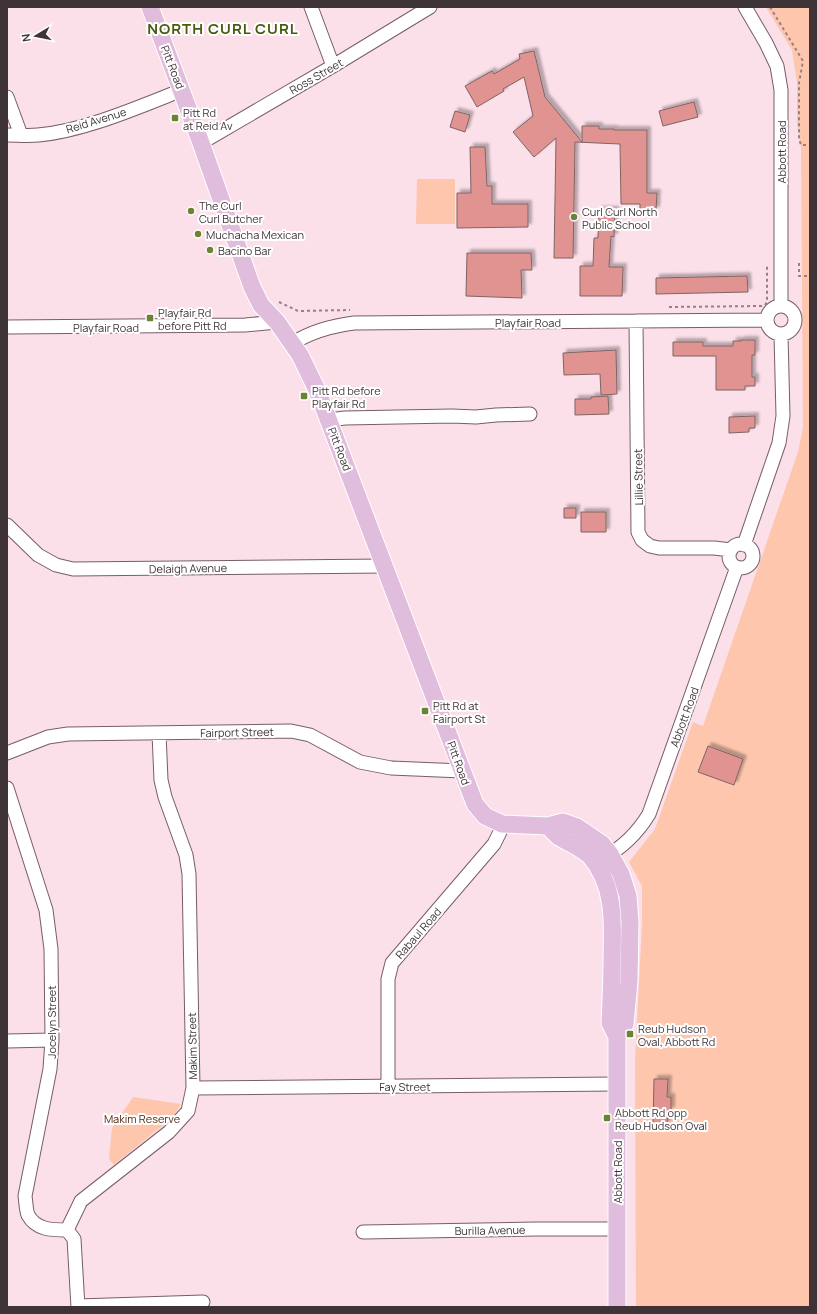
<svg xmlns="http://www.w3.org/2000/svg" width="817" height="1314" font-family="Manrope,sans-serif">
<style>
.green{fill:#fec6ad}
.building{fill:#e19392;stroke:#7e6463;filter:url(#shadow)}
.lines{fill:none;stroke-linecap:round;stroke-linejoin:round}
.minor-casing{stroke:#765e67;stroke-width:15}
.major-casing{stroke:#fff;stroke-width:19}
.path{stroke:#938187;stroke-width:2;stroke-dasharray:3 3;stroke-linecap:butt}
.minor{stroke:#fff;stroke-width:13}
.major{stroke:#e0bcdd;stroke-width:17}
.poi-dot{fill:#6c8334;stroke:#fff;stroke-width:1.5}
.labels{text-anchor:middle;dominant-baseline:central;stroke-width:4;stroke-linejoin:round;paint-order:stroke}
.street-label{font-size:11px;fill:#3e3337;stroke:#fff}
.poi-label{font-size:11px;fill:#3e3337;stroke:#fff;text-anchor:start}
.park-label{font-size:11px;fill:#552810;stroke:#fff}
.district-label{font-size:15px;font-weight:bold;letter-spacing:1px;fill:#485b10;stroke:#fff}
</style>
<defs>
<filter id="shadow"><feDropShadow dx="3.5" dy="-3.5" stdDeviation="1" flood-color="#0004"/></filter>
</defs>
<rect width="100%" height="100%" fill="#fbdfe9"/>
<path class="green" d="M766,7H810V1307H636L635,1060L642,924V886L629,862L655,829L693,722L703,726L798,452L803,428L801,148L797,123V82L792,50Z
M417,179H455V224H416Z
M133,1097L181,1104L173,1117L114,1165L109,1159L112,1128Z"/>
<path class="building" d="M534,51L545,97L582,142V126H599V129H614V130H647V193H657L656,210H640V204H621L620,144L575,142L573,258H554L556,138L534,157L513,132L533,116L524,77L503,89L504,91L477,107L465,86L492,71L494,74L520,59L519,54Z
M694,102L698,117L663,126L659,111Z
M455,111L470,115L465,132L450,127Z
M470,147H485L487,186H492V204H528V227L457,228V193H471Z
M599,210H615L614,237L611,236L609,267H623L622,296H580V266H593L594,238H598Z
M467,253H531L532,270H521L522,298L466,296Z
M747,276L748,292L656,294V278Z
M741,340H755V355H752V377H755V386H745V390H716V356H673V342H703V346H733V341H741Z
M616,350L617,394L601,395L600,374L564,375L563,353Z
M608,396L609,414L575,415V399H591V397Z
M755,416V428H749V432L729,433V417Z
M564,508H576V518H564Z
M581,512H606V532H581Z
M708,746L743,759L734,785L698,772Z
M654,1079H668L667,1097H671V1110H668L667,1124H653Z"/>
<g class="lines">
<g class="minor-casing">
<path id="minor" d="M311,7L333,66
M745,7L766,43L777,66L781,90V306
M7,97L21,135
M7,135C17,135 28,136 38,135C84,131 139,107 182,90
M201,143L333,66L430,7
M767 320a14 14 0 1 1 28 0a14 14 0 1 1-28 0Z
M636,321L638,532L642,540L650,546L659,548H714L731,550
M7,327L245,325L277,322
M293,343C312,331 331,326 354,323L767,320
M329,420L345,418L452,416L476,417L496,415L530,414
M7,525L38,555L56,565L73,569L385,566
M729 556a12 12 0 1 1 24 0a12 12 0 1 1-24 0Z
M744,545L779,443L783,416L781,335
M7,753L48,737L68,734L291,731L310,735L360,762L391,768L462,771
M7,788L46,910L51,949L52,1040L50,1069L25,1196C26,1202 26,1210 28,1215C36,1230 52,1230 67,1230
M602,859C622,848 637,834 649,814L737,567
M7,1041L52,1040
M388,1086V979L392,963L494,844L500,832L502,824
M193,1088L617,1084
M67,1230L81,1201L169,1132L188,1111L193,1088L189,874L186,855L165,797L161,780L159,733
M67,1230L74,1239L78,1307
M363,1232L537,1229H617
M78,1306L203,1302"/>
</g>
<g class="major-casing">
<path id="major" d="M150,7L201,143L252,287L261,305L277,322L300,355L317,390L475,804L485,816L502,824L548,826L563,822L577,827L602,844L610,854L621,874L628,896L630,922L629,981L625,1024L617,1037
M548,826C551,829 555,834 559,837C569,843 581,847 590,856C615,885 613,922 612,958C612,980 611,1001 610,1023L617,1037V1307"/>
</g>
<path class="path" d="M770,7L803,61L799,83V139L801,145H810
M799,263V276H810
M279,302L298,311L350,310
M669,307L761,306L765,305L767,302V264"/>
<use href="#minor" class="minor"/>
<use href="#major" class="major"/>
</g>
<g class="poi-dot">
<rect x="171" y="114" width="8" height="8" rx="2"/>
<circle cx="191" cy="211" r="4"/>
<circle cx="574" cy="217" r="4"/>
<circle cx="198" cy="234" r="4"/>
<circle cx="210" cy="250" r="4"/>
<rect x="146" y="314" width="8" height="8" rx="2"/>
<rect x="300" y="392" width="8" height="8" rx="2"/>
<rect x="421" y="707" width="8" height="8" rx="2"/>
<rect x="626" y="1030" width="8" height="8" rx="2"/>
<rect x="603" y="1114" width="8" height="8" rx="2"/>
</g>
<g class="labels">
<g class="street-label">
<text transform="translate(173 67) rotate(69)">Pitt Road</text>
<text transform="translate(316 76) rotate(-30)">Ross Street</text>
<text transform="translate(96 120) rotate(-17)">Reid Avenue</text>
<text transform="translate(781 152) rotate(-90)">Abbott Road</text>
<text x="528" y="322">Playfair Road</text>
<text x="106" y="327">Playfair Road</text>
<text transform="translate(340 449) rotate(69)">Pitt Road</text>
<text transform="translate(638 477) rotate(-91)">Lillie Street</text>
<text transform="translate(188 568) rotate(-1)">Delaigh Avenue</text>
<text transform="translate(684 717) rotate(-70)">Abbott Road</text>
<text transform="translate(237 732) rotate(-1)">Fairport Street</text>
<text transform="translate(459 763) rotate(70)">Pitt Road</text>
<text transform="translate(418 933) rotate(-49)">Rabaul Road</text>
<text transform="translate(51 1022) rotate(-90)">Jocelyn Street</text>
<text transform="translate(192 1046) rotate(-91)">Makim Street</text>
<text x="405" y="1086">Fay Street</text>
<text transform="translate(617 1172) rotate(-90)">Abbott Road</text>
<text transform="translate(490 1230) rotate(-1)">Burilla Avenue</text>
</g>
<g class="poi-label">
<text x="183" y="112">Pitt Rd<tspan x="183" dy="13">at Reid Av</tspan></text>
<text x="199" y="205">The Curl<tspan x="199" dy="13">Curl Butcher</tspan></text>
<text x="582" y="211">Curl Curl North<tspan x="582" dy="13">Public School</tspan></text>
<text x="206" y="234">Muchacha Mexican</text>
<text x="218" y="250">Bacino Bar</text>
<text x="158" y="312">Playfair Rd<tspan x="158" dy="13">before Pitt Rd</tspan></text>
<text x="312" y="390">Pitt Rd before<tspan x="312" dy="13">Playfair Rd</tspan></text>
<text x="433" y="705">Pitt Rd at<tspan x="433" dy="13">Fairport St</tspan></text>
<text x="638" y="1028">Reub Hudson<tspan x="638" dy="13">Oval, Abbott Rd</tspan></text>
<text x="615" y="1112">Abbott Rd opp<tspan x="615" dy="13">Reub Hudson Oval</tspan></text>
</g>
<g class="park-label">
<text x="142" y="1118">Makim Reserve</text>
</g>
<g class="district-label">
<text x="223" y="28">NORTH CURL CURL</text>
</g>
</g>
<rect width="817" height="1314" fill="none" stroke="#3e3337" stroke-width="16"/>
<g transform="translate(36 36) rotate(260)" stroke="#ffffff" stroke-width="3" paint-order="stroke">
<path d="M0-3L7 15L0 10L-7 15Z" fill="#3e3337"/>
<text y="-6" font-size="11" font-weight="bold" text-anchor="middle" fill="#3e3337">N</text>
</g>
</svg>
